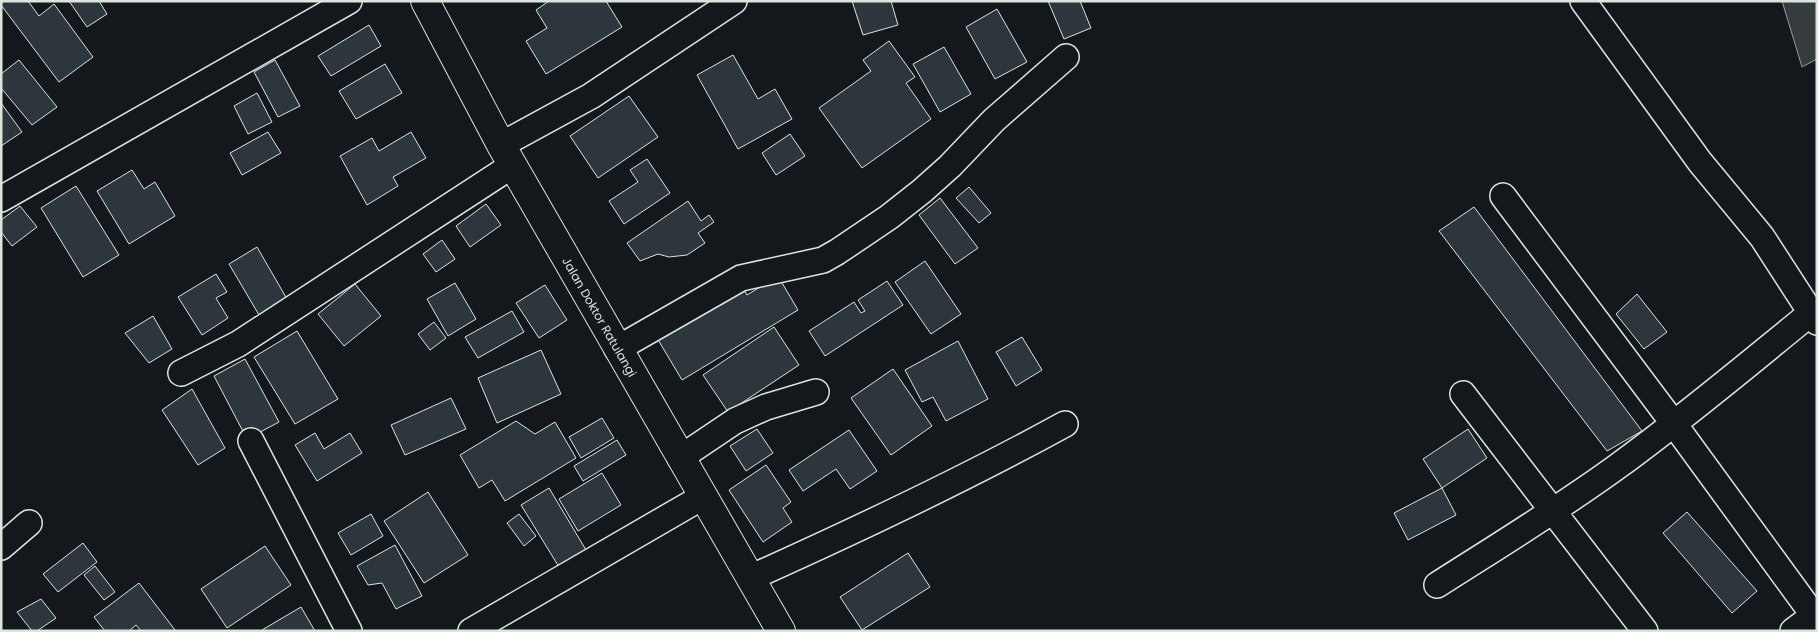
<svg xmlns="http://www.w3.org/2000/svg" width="1818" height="632" font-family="Poppins,sans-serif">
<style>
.water{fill:#363b3e;stroke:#939e99}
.building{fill:#2c363c;stroke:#d8e6dc}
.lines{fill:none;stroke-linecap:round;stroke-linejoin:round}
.minor-casing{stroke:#d8e6dc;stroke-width:28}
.trunk-casing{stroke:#d8e6dc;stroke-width:30}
.minor{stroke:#14181c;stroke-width:25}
.trunk{stroke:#14181c;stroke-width:28}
.labels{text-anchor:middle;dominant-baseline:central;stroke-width:4;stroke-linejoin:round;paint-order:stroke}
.street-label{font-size:12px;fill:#d8e6dc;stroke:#14181c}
</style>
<rect width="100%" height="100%" fill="#14181c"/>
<path class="water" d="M1782,1H1817V59L1802,67Z"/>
<path class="building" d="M3,1H28L39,16L54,4L93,57L59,82L1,5Z
M69,1H99L107,14L87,27Z
M549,1H606L622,27L546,74L526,41L547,28L536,10Z
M852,1H891L898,25L863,35Z
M1048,1H1080L1091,28L1064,39Z
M997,9L1027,62L995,79L966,27Z
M369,25L381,46L331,76L318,56Z
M889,41L915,77L906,83L931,119L862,168L819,108L871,71L863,60Z
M944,47L971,94L940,112L913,64Z
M733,55L758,99L775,89L792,119L738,149L697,75Z
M19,60L57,107L32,125L1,88V74Z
M275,60L300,106L278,117L254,72Z
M385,64L402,93L356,119L339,91Z
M257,93L272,122L248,134L234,106Z
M629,96L658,137L598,178L570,136Z
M1,103L22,132L1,146Z
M268,132L281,153L242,175L230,153Z
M411,132L426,158L393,177L398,186L367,205L340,156L372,138L379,151Z
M790,134L805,156L776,175L762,153Z
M647,159L670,193L624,224L609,201L638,182L630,170Z
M132,170L144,189L155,182L175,216L129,244L97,191Z
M76,186L119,255L83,277L41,208Z
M969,187L991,213L979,223L956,198Z
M940,198L978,248L955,264L919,215Z
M688,201L701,221L709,215L714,222L698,233L705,243L687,255L669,257L658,254L640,261L627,243Z
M486,204L501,225L470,247L456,226Z
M20,206L37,227L12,246L1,232V220Z
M1474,207L1642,431L1607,451L1439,231Z
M442,240L455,259L436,272L423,254Z
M257,247L287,299L259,315L229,264Z
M925,261L961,314L931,334L895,282Z
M216,274L227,292L216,298L228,318L202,335L178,297Z
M778,276L798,310L682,380L654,333L739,282L747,295Z
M887,281L903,305L825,356L809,331L854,302L861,313L865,311L858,300Z
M455,283L476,319L448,336L427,299Z
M355,284L381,316L344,346L318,314Z
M545,285L567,320L539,338L516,303Z
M1637,294L1667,332L1644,349L1616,314Z
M512,311L524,332L478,358L465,337Z
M153,316L172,349L149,363L125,333Z
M434,322L446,338L430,350L418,334Z
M774,327L799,365L728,412L703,375Z
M297,331L338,399L295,424L254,357Z
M1022,337L1042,370L1016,386L996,352Z
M958,341L988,399L946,421L933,397L922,402L905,370Z
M541,350L561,394L497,423L478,378Z
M245,359L279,422L247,439L214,376Z
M893,369L932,426L891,455L851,398Z
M192,389L225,448L198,465L162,410Z
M451,398L466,429L405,455L391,425Z
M602,418L614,438L581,458L569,437Z
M516,421L535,434L555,422L576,458L505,501L492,480L479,488L460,455Z
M757,429L773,453L746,471L730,446Z
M1468,429L1487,458L1442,488L1423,459Z
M849,430L877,471L850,489L836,469L803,491L789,470Z
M315,433L324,449L350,433L362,453L317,481L295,445Z
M617,440L626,455L583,481L574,466Z
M766,465L791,502L783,508L792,522L763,542L729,490Z
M602,473L621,505L578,531L559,499Z
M549,488L586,550L559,567L521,505Z
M1442,488L1456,515L1408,540L1394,513Z
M428,492L468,555L424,583L384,521Z
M1687,512L1757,591L1732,613L1663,533Z
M371,514L383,536L351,555L338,533Z
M519,514L536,536L524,546L507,523Z
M83,543L97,562L58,592L43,574Z
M395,545L422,596L396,609L382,583L368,585L357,566Z
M265,546L291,585L227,628L201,589Z
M908,553L930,587L862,630L840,597Z
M95,566L115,592L104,600L84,575Z
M139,583L175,630L174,631H141L136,625L129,631H105L94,617Z
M41,599L56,618L37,631H32L17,612Z
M301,607L315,631H263L262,630Z"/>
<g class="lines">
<g class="minor-casing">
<path id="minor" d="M1583,1L1700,162L1762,237L1817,322
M501,145L591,96L734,1
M1503,196L1674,424L1817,620
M1,199L349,1
M617,349L741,278L823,260L837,252L889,217L922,191L950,166L994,120L1066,57
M181,373L238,344L513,165
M1463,394L1645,631
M251,441L349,631
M680,458L735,421L766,407L816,392
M1,547L29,523
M750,578C857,530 963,480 1065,424
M1437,585C1498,546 1559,509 1618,466C1684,418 1747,365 1811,313
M471,631L704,496
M1793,631L1817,613"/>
</g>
<g class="trunk-casing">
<g id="trunk">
<path id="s1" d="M425,1L501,145L781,631"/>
</g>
</g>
<use href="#minor" class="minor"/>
<use href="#trunk" class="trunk"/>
</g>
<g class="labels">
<g class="street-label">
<text stroke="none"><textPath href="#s1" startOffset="361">Jalan Doktor Ratulangi</textPath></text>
</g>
</g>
<rect width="1818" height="632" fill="none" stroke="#d8e6dc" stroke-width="5"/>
</svg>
